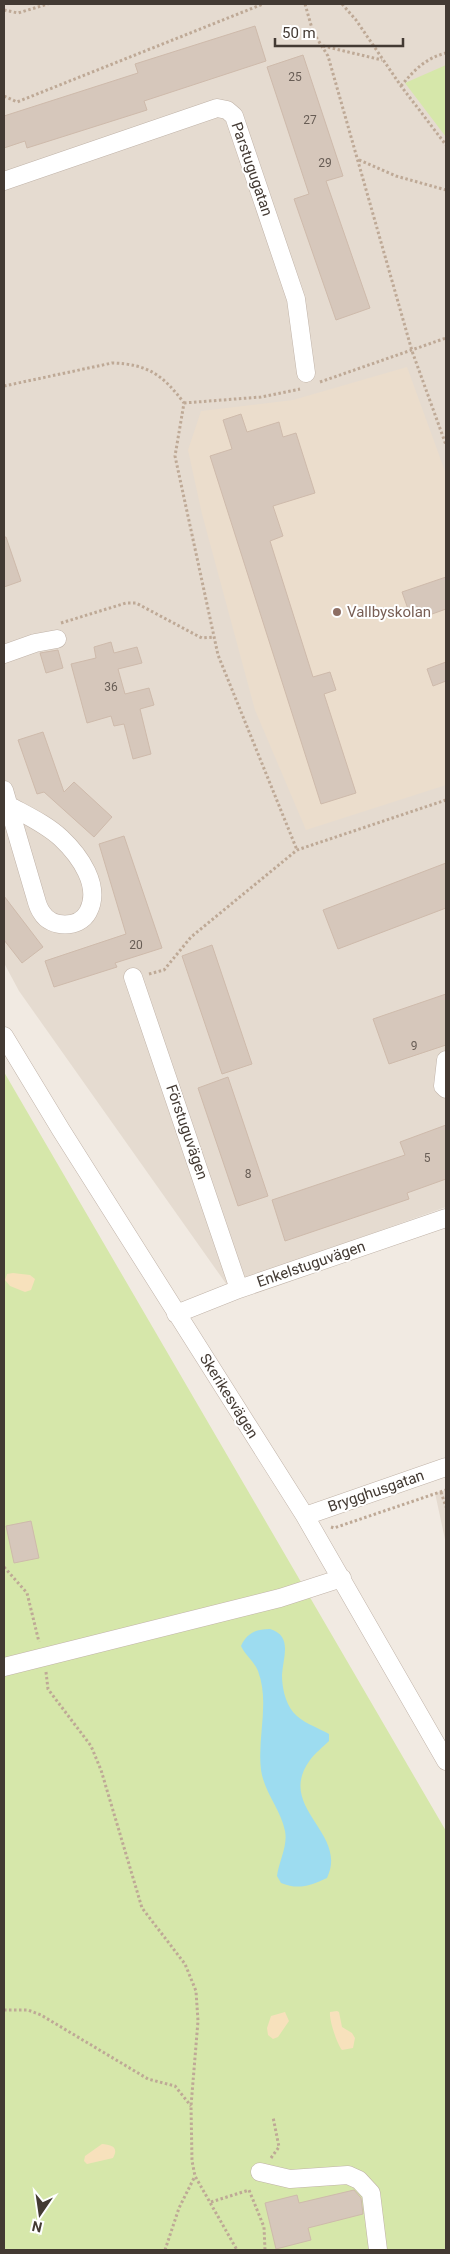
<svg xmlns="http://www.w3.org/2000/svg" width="450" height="2254" font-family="Roboto,sans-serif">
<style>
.residential{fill:#e5dbd0}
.education{fill:#ebddcc}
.green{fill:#d6e7aa}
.sand{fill:#f7e1bc}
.water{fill:#9ddcf0}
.building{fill:#d6c7bb;stroke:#cebaab}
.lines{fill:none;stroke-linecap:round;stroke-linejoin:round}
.minor-casing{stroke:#c0b3a8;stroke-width:19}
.path{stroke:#bea996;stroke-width:3;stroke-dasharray:2.5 2.5;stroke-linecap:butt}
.minor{stroke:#fff;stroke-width:18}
.education-dot{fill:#8d6e63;stroke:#fff;stroke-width:2}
.labels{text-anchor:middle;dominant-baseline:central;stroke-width:4;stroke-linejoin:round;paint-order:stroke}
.number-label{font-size:12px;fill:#685d55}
.street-label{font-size:15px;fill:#433a33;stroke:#fff}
.education-label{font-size:15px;fill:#785e54;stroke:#fff;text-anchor:start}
</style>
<rect width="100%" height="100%" fill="#f1eae2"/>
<path class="residential" d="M4,4H446V1207L227,1285L19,991L4,963Z
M446,1490V1544L435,1493Z"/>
<path class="education" d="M407,367L446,474V785L306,830L255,710L202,514L188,450L201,411L293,400Z"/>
<path class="green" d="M446,65V137L405,83Z
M4,1072L446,1831V2250H4Z"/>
<path class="sand" d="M13,1273L30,1275L35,1279L31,1290L25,1292L10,1286L5,1280L7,1274Z
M337,2011L339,2012L342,2027L352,2033L355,2038L353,2048L342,2050C337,2044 329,2020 330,2012Z
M285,2012L289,2021L278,2037L273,2039L268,2035L267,2028L271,2016Z
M102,2144C112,2145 119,2147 113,2158L87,2164L84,2161L85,2156Z"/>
<path class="water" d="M270,1629C293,1636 283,1657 282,1675C282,1687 285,1702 293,1712C302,1723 317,1727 329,1734V1741C323,1747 315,1753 310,1760C275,1808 349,1832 327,1878C310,1886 298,1890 281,1883L277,1876C279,1861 288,1846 285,1831C281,1810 264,1792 261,1770C257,1737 270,1703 258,1671C254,1661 245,1655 241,1646C247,1633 256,1629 270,1629Z"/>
<path class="building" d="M255,26L266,61L144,101L147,110L27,148L25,141L4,148V116L138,73L135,64Z
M303,55L343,176L326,181L370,308L336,320L294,199L309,194L267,67Z
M241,414L247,432L279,422L283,437L296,433L315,493L273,506L283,536L270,541L313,677L330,672L336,690L324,694L356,793L321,804L210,456L232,449L223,420Z
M4,537H6L21,581L4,587Z
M446,577V609L421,618L417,606L408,609L402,592Z
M111,642L114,653L137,647L142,663L118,669L125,694L149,688L154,705L140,709L151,754L133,759L124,724L114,726L111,716L87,723L71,664L96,658L94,647Z
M58,650L63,668L46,673L40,653Z
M446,662V681L433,686L427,669Z
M43,732L64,792L74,782L112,817L94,837L44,792L37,794L18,740Z
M124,836L162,948L115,963L117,967L54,987L45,961L126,934L99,844Z
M446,863V908L338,949L323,910Z
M4,896L43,947L22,963L4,940Z
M212,945L252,1064L222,1074L182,956Z
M446,994V1045L389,1064L373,1019Z
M228,1077L268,1196L238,1206L198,1088Z
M446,1125V1179L407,1193L409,1199L285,1241L272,1200L405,1155L400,1142Z
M31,1521L39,1558L14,1563L6,1526Z
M354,2190L361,2198L363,2214L308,2228L311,2240L276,2249L265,2203L297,2195L299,2203Z"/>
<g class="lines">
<g class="minor-casing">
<path id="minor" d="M4,181L217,108L227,110L234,116L296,299L306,373
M4,654L35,643L57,639
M4,790L36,899C37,903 39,909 42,913C51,928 79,929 88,912C102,886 79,855 61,838C46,824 26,815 8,805
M133,977L239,1289
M4,1036L61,1130L305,1516L446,1761
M446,1060L443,1086L446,1089
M176,1314L239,1289L446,1218
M305,1516L446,1467
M4,1667L280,1598L342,1578
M260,2172L290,2179L348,2175L359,2180L371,2193L378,2250"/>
</g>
<path class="path" d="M305,4L313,32L328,56L412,351L446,445
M342,4L356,20L401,86L446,145
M4,10L18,13L48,4
M323,46L382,60
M401,86C414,70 426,58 446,53
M4,96L17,102L263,4
M359,160L396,176L446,190
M320,382L446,338
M4,386L112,363C148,364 163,375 184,403L175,456L218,655L297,850
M184,403L261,397L300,389
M61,623L126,603H136L196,635L202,638L214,637
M149,974L164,970L191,937L297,850L446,800
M441,1492L446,1507
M331,1527L334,1528L446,1490
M4,1567L27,1593L39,1642
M46,1672L48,1689L91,1746L101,1770L142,1908L185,1964L196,1991L198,2021L191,2106L192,2161L195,2176L237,2250
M4,2010H28L41,2015L148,2079L175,2086L191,2106
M271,2158L279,2147L273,2117
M211,2202L249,2190L264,2227L265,2250
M165,2250L179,2208L195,2176"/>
<use href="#minor" class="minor"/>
</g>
<circle class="education-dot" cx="337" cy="612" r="5"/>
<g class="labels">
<g class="number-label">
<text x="295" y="77">25</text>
<text x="310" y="120">27</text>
<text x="325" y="163">29</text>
<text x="111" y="687">36</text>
<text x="136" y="945">20</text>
<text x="414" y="1046">9</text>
<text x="427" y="1158">5</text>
<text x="248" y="1174">8</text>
</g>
<g class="street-label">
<text transform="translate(252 169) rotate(71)">Parstugugatan</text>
<text transform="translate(187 1132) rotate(71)">Förstuguvägen</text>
<text transform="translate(311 1264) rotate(-19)">Enkelstuguvägen</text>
<text transform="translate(229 1396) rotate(58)">Skerikesvägen</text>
<text transform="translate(376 1491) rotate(-19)">Brygghusgatan</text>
</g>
<g class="education-label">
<text x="347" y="612">Vallbyskolan</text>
</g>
</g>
<rect width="450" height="2254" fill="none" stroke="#433a33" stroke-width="10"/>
<g transform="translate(40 2214) rotate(193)" stroke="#ffffff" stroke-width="4" paint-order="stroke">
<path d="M0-4L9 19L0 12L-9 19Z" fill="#433a33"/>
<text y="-8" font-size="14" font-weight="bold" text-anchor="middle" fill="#433a33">N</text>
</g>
<path d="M275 38v8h128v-8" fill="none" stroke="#433a33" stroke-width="2.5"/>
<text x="282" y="38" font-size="15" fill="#433a33" stroke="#ffffff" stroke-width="4" paint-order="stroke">50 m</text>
</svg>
